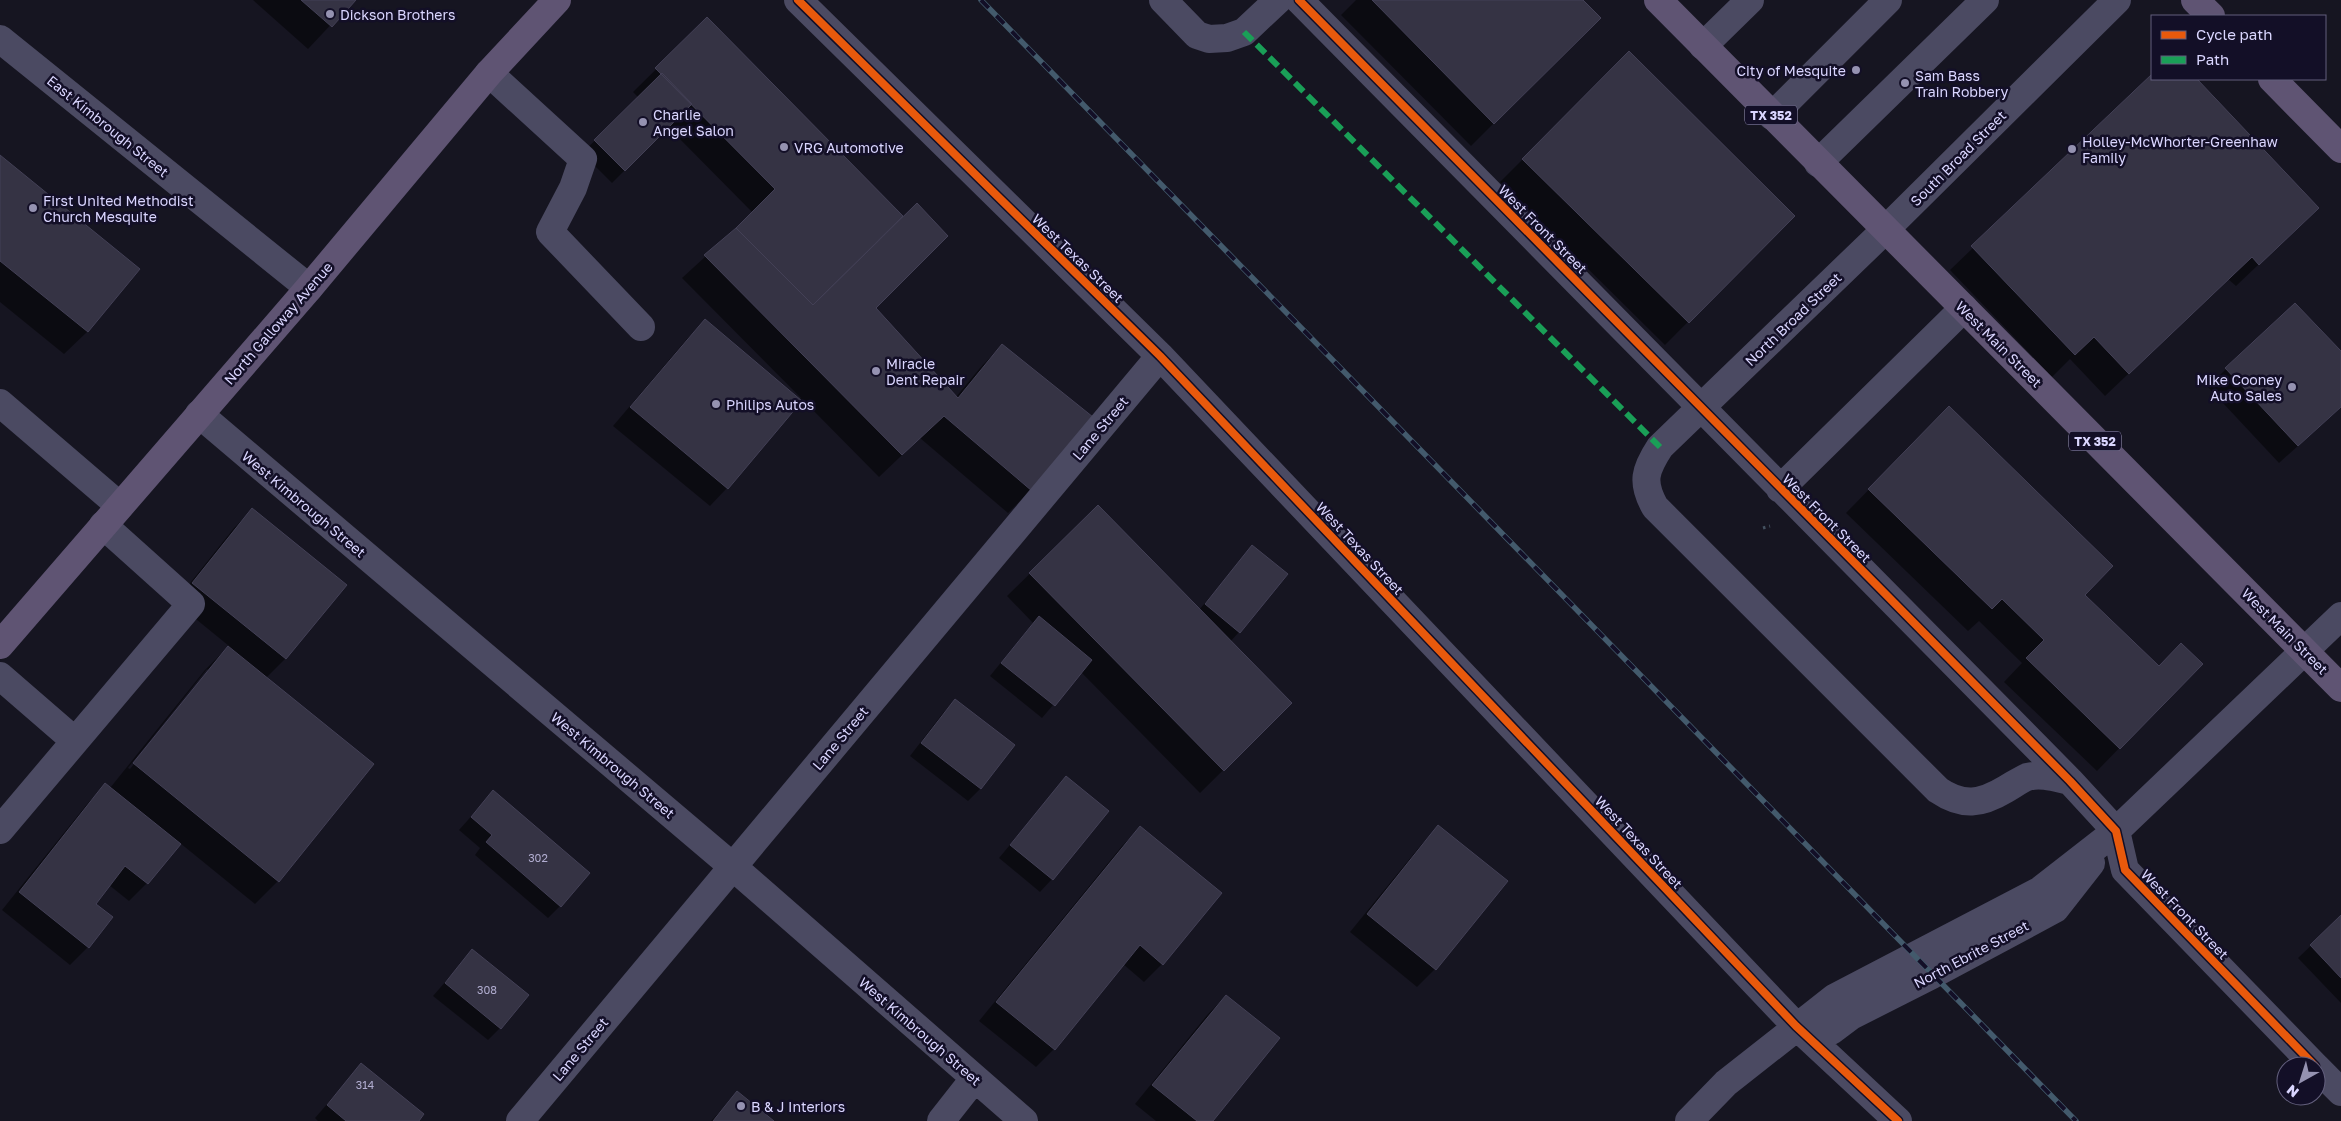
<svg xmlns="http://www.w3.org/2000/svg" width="2341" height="1121" font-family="'Golos Text',sans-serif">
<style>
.shadow{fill:#0007;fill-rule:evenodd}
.building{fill:#353344;stroke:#434056}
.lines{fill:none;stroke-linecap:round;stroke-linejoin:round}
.path{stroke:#445160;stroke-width:3;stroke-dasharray:2.5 4;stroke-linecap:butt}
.minor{stroke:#4b4a62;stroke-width:28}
.major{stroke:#5f5473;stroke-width:28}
.rail-casing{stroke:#435a6c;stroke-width:5.5}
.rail{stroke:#130f27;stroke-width:4;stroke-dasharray:11;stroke-linecap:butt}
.quiet{stroke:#1a9f57;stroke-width:6;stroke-dasharray:12 6;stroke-linecap:butt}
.cycleway-casing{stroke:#130f27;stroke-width:11}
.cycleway{stroke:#e8590c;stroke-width:8}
.poi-dot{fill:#9592b1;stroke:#130f27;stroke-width:2}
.labels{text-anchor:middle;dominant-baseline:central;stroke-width:5;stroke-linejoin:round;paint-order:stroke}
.number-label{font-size:11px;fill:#b1add0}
.shield{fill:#130f27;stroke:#9e9abe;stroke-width:1}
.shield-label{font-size:12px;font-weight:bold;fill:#dad6ff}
.poi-label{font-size:14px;fill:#dad6ff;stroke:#130f27;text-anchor:start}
.street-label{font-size:14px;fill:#dad6ff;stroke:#130f27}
</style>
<rect width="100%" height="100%" fill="#161521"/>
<path class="shadow" d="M253,0H354L308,49Z
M1356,0H1581L1599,18L1471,146L1341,15Z
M707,19L903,217L874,308L956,397L980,368L1002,345L1031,490L1008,513L920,438L879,477L802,399L727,488L710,506L613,426L687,339L705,321L799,400L801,398L682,278L753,213L668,127L612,183L582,153L639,98L633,92Z
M1629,53L1793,216L1665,345L1500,182Z
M2152,76V79H2195L2318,208L2236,286L2228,279L2105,396L2070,359L2052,377L1950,270Z
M0,157L138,269L87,332L64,354L0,302Z
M2341,353V407L2279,463L2208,387L2226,369Z
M1926,431L2084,595L2158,668L2201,664L2097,771L2004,682L2022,663L1979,621L1968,631L1846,513Z
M1098,507L1199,610L1252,547L1239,632L1230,642L1291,703L1200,793L1081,672L1042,718L990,676L1033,623L1007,596Z
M252,510L345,585L285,659L266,678L278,881L255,904L180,843L147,883L129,901L109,885L94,904L88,947L70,965L2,910L88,803L106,785L110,788L205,670L229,646L175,602L234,528ZM207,669L209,671L130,769L128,768Z
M956,701L1013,745L980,789L968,801L910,756L943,713Z
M1066,778L1052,879L1040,892L999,858Z
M493,792L560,906L548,918L475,855L480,848L459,830Z
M1439,827L1435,969L1417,987L1350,932L1421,845Z
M1140,828L1162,964L1144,982L1123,964L1054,1049L1036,1067L979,1021L1122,846Z
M2341,917V1003L2298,958Z
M472,951L500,1028L488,1040L433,996Z
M1226,996L1211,1121H1156L1135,1104L1208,1014Z
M361,1065L417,1121H318L315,1118Z
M738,1093L772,1121H711Z"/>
<path class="building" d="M301,0H356L332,27Z
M1372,0H1583L1601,18L1494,124Z
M707,17L903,216L813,305L736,228L775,189L655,68Z
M1629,51L1795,216L1689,323L1522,159Z
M662,73L692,104L625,171L594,140Z
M2152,74V79H2197L2319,208L2259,265L2252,257L2129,374L2094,337L2075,355L1971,246Z
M0,155L140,269L88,332L0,261Z
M917,203L948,236L876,308L958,398L1002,344L1093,417L1032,491L944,416L902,455L704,255L736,228L813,305Z
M2295,303L2341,351V407L2298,446L2225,368Z
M705,319L802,401L728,489L630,407Z
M1949,406L2113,566L2085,595L2159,666L2181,643L2203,664L2120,749L2026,658L2044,640L2002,599L1992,609L1868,489Z
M1098,505L1292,703L1224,771L1029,573Z
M252,508L347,585L286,659L192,583Z
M1252,545L1288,574L1240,633L1205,604Z
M1039,616L1092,660L1055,706L1001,663Z
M228,646L374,764L279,882L133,763Z
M955,699L1015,745L981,789L921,743Z
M1066,776L1109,811L1053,880L1010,845Z
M105,783L181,844L148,884L125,866L96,904L113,917L89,948L19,892Z
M493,790L590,873L561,907L486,842L492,835L471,817Z
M1438,825L1508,881L1436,970L1367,914Z
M1140,826L1222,893L1163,965L1140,945L1055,1050L996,1002Z
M2341,915V978L2310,945Z
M472,949L529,995L501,1029L445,983Z
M1226,995L1280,1038L1213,1121H1197L1152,1085Z
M361,1063L424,1114L419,1121H346L327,1105Z
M737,1091L774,1121H713Z"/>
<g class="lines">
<path class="path" d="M1763,528L1770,526"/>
<path class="minor" d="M798,0L1160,356L1796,1026L1898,1121
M1163,0L1197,35L1209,39L1227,38L1244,32L1278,0
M1299,0L2070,781L2116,831L2125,870L2315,1066
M0,39L309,288
M1703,46L1750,0
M489,73L583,159L573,188L550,232L641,327
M1772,116L1888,0
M1818,163L1985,0
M0,403L120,506
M199,414L732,866L1024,1121
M1780,489L1964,308
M0,676L75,741
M2070,781C2056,778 2041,773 2027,777C2020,780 2013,785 2006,789C1981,804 1963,807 1938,790L1655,507C1641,482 1645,470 1660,447L1885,230L2117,0
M0,830L191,604L103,525
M1796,1026L1831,1031L1851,1016L1932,975L2055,909L2091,863
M2316,1067L2341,1092
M520,1121L1160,356
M941,1121L974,1079
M1689,1121L1726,1083L1834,998L2039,891L2116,831L2341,616"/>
<path class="major" d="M1658,0L2341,688
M2195,0L2211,16
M2272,79L2341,149
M0,645L309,288L489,73L557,0"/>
<g class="rail-casing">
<path id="rail" d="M981,0L2076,1121"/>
</g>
<use href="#rail" class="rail"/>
<path class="quiet" d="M1244,32L1660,447"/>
<g class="cycleway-casing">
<path id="cycleway" d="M798,0L1160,356L1796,1026L1898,1121
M1299,0L2070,781L2116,831L2125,870L2315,1066"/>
</g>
<use href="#cycleway" class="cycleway"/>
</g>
<g class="poi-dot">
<circle cx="330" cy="14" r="5"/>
<circle cx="1856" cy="70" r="5"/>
<circle cx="1905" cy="83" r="5"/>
<circle cx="643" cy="122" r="5"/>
<circle cx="784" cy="147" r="5"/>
<circle cx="2072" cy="149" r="5"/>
<circle cx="33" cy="208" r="5"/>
<circle cx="876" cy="371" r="5"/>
<circle cx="2292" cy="387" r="5"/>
<circle cx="716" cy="404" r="5"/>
<circle cx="741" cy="1106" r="5"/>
</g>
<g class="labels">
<g class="number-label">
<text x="538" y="857">302</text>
<text x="487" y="989">308</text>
<text x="365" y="1084">314</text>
</g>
<g class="shield">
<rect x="1745" y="105.5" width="52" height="19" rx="4"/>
<rect x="2069" y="431.5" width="52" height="19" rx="4"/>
</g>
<g class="shield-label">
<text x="1771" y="115">TX 352</text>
<text x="2095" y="441">TX 352</text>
</g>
<g class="poi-label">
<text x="340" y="14">Dickson Brothers</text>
<text x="1846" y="70" text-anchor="end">City of Mesquite</text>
<text x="1915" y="75">Sam Bass<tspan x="1915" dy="16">Train Robbery</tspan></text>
<text x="653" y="114">Charlie<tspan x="653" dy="16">Angel Salon</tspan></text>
<text x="2082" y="141">Holley-McWhorter-Greenhaw<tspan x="2082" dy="16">Family</tspan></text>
<text x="794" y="147">VRG Automotive</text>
<text x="43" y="200">First United Methodist<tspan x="43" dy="16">Church Mesquite</tspan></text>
<text x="886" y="363">Miracle<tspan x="886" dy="16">Dent Repair</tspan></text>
<text x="2282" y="379" text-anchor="end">Mike Cooney<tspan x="2282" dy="16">Auto Sales</tspan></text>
<text x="726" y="404">Philips Autos</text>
<text x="751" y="1106">B &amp; J Interiors</text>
</g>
<g class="street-label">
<text transform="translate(108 126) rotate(39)">East Kimbrough Street</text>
<text transform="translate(1958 158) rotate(-45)">South Broad Street</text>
<text transform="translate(1543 229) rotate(45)">West Front Street</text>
<text transform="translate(1078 258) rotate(44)">West Texas Street</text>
<text transform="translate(1793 319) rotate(-44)">North Broad Street</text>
<text transform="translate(278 323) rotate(-49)">North Galloway Avenue</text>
<text transform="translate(1999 344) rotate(45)">West Main Street</text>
<text transform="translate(1100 428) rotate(-50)">Lane Street</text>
<text transform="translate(304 504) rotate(40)">West Kimbrough Street</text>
<text transform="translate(1827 518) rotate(45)">West Front Street</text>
<text transform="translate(1360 548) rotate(47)">West Texas Street</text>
<text transform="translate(2285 631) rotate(45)">West Main Street</text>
<text transform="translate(840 738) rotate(-50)">Lane Street</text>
<text transform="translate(613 765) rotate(40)">West Kimbrough Street</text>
<text transform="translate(1639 842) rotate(47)">West Texas Street</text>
<text transform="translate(2185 914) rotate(46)">West Front Street</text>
<text transform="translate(1971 954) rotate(-28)">North Ebrite Street</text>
<text transform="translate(920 1031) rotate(41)">West Kimbrough Street</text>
<text transform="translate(580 1049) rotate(-50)">Lane Street</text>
</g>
</g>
<rect x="2151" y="15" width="175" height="65" fill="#130f27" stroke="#635f7d"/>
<rect x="2161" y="31" width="25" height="8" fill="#e8590c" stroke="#635f7d"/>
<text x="2196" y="40" font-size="15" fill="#dad6ff">Cycle path</text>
<rect x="2161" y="56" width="25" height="8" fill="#1a9f57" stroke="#635f7d"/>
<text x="2196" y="65" font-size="15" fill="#dad6ff">Path</text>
<g transform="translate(2301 1081) rotate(219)"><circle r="24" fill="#130f27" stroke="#635f7d"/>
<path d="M0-4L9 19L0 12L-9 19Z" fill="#9592b1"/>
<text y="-8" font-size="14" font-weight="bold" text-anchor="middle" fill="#dad6ff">N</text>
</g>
</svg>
